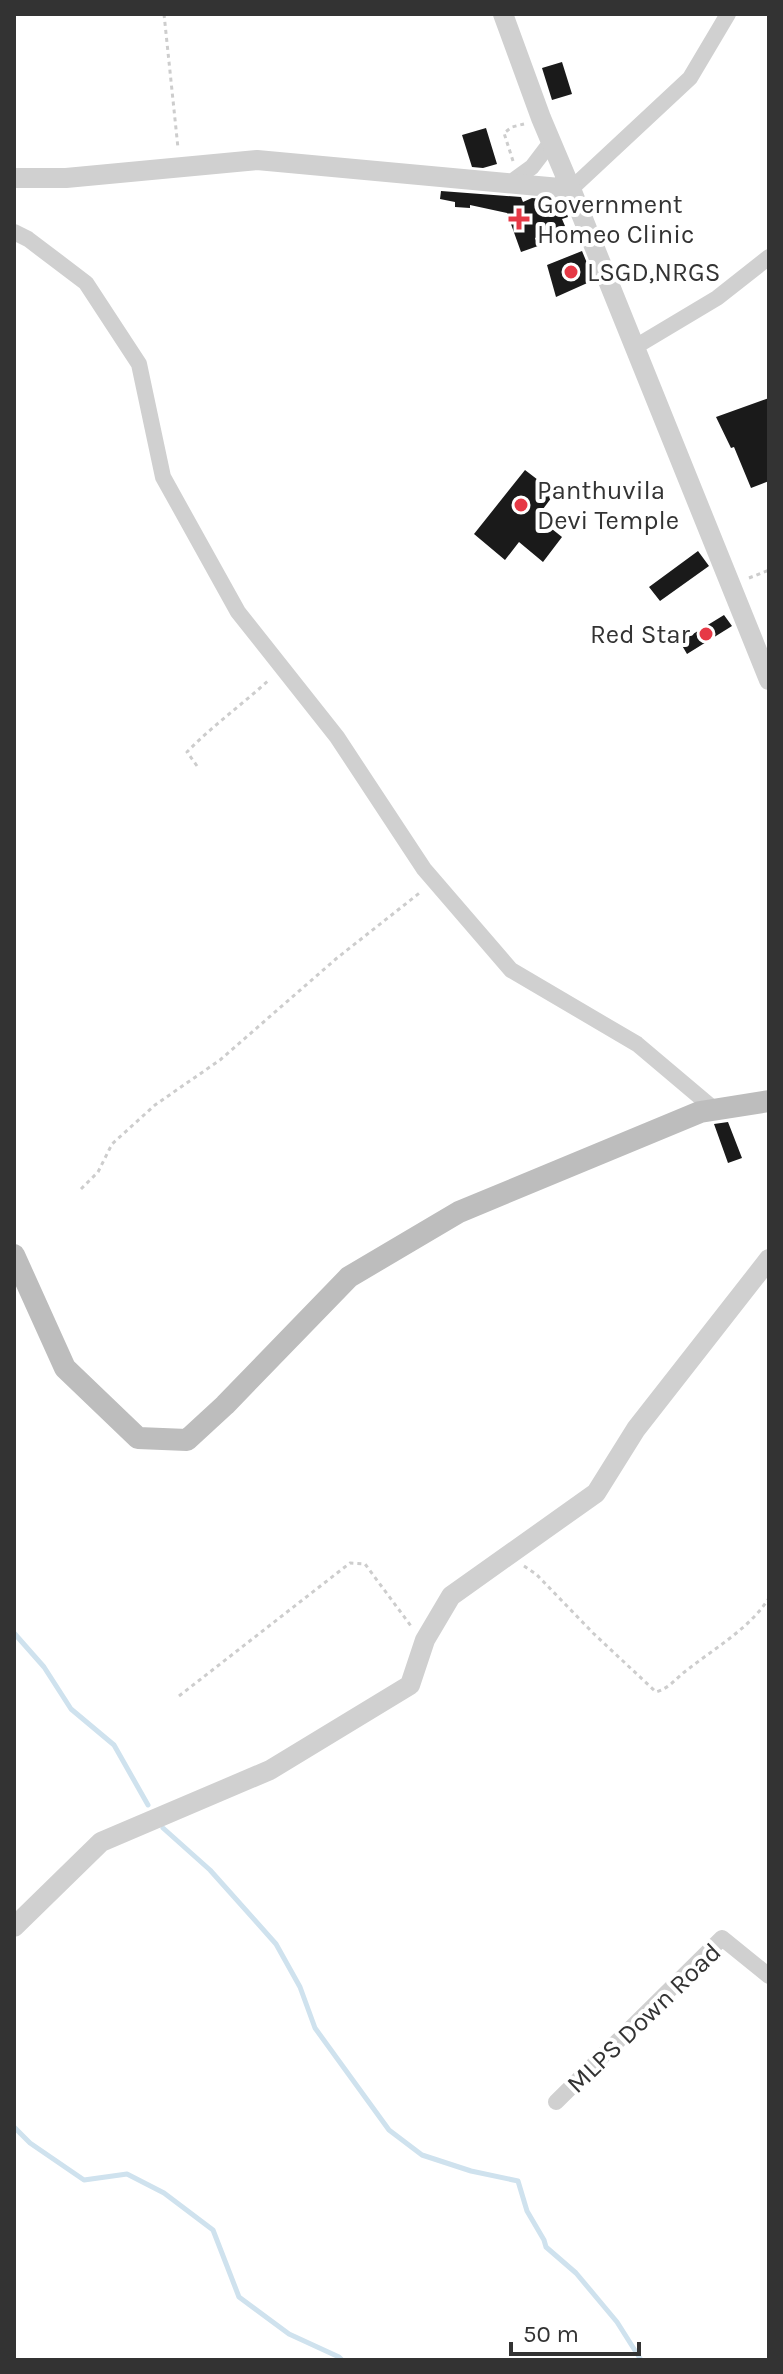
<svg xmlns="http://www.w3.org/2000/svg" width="783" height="2374" font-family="Karla,sans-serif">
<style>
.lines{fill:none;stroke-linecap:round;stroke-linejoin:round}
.stream{stroke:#cfe2ee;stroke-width:5}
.building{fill:#1a1a1a}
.path{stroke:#cdcdcd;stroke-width:3;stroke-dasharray:4 4;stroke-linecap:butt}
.minor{stroke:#d0d0d0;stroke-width:16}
.tertiary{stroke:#d0d0d0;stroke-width:20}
.secondary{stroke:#bdbdbd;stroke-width:22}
.poi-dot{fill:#e63946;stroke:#fff;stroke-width:3}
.labels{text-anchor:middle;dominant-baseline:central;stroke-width:8;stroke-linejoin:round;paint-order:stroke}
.poi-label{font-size:26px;fill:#333;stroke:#fff;text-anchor:start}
.street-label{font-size:26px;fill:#333;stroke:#fff}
</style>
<rect width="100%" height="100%" fill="#fff"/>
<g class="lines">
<path class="stream" d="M14,1633L44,1667L71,1709L114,1745L148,1805
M163,1828L210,1870L276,1944L300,1987L315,2028L389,2130L422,2155L471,2171L518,2181L527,2211L544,2240L546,2247L576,2273L617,2322L641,2360
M14,2127L30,2143L84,2180L127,2174L164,2193L213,2230L239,2297L289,2334L339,2357L342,2360"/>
</g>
<path class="building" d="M562,62L572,94L552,100L542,68Z
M486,128L497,164L483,168L472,167L462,135Z
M441,191L521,197L523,202L532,198L562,201L568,217L562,219L565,226L535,238L538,246L521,252L507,213L470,205V208L455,207V202L440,199Z
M582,251L594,280L556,297L547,265Z
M769,398V481L751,488L734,447L731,448L716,417Z
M525,470L555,493L537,517L562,537L543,562L519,542L505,560L474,534Z
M698,551L709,566L660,601L649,587Z
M724,615L732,626L687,654L680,642Z
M728,1122L742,1158L728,1163L714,1124Z"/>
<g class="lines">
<path class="path" d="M164,14L178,148
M513,161L504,133L512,127L524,124
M749,578L769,570
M197,766L187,752C212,726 243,704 270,679
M81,1189L98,1172L112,1144L155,1105L220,1060L337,958L422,891
M524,1566L536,1574L593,1633L656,1692C670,1688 676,1678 687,1670C715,1648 750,1628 769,1598
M179,1696L350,1563L365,1564L411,1626"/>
<path class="minor" d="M510,183L532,167L551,142
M571,189L690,78L728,14
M14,232L28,239L86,283L139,364L163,477L238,612L337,737L424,869L511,970L637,1044L714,1109
M635,347L717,298L769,257
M556,2102L722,1938L769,1976"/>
<path class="tertiary" d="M503,14L541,118L571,189
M14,178H66L257,160L571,189L769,680
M14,1927L101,1842L270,1770L410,1685L425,1640L451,1596L596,1493L636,1429L769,1259"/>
<path class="secondary" d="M14,1255L65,1368L138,1438L187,1440L225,1405L349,1277L459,1212L700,1112L769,1101"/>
</g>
<g class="poi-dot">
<path d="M515 207h8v8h8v8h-8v8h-8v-8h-8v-8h8z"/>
<circle cx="571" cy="272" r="8"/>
<circle cx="521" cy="505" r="8"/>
<circle cx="706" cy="634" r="8"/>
</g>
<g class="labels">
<g class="poi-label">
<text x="537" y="204">Government<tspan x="537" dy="30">Homeo Clinic</tspan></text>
<text x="587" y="272">LSGD,NRGS</text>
<text x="537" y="490">Panthuvila<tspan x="537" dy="30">Devi Temple</tspan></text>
<text x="690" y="634" text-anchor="end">Red Star</text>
</g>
<g class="street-label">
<text transform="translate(644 2018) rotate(-44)">MLPS Down Road</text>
</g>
</g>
<rect width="783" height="2374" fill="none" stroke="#333333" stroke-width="32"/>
<path d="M511 2342v12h128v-12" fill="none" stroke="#333333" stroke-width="4"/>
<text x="523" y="2342" font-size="24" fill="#333333" stroke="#ffffff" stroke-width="6" paint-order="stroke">50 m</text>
</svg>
